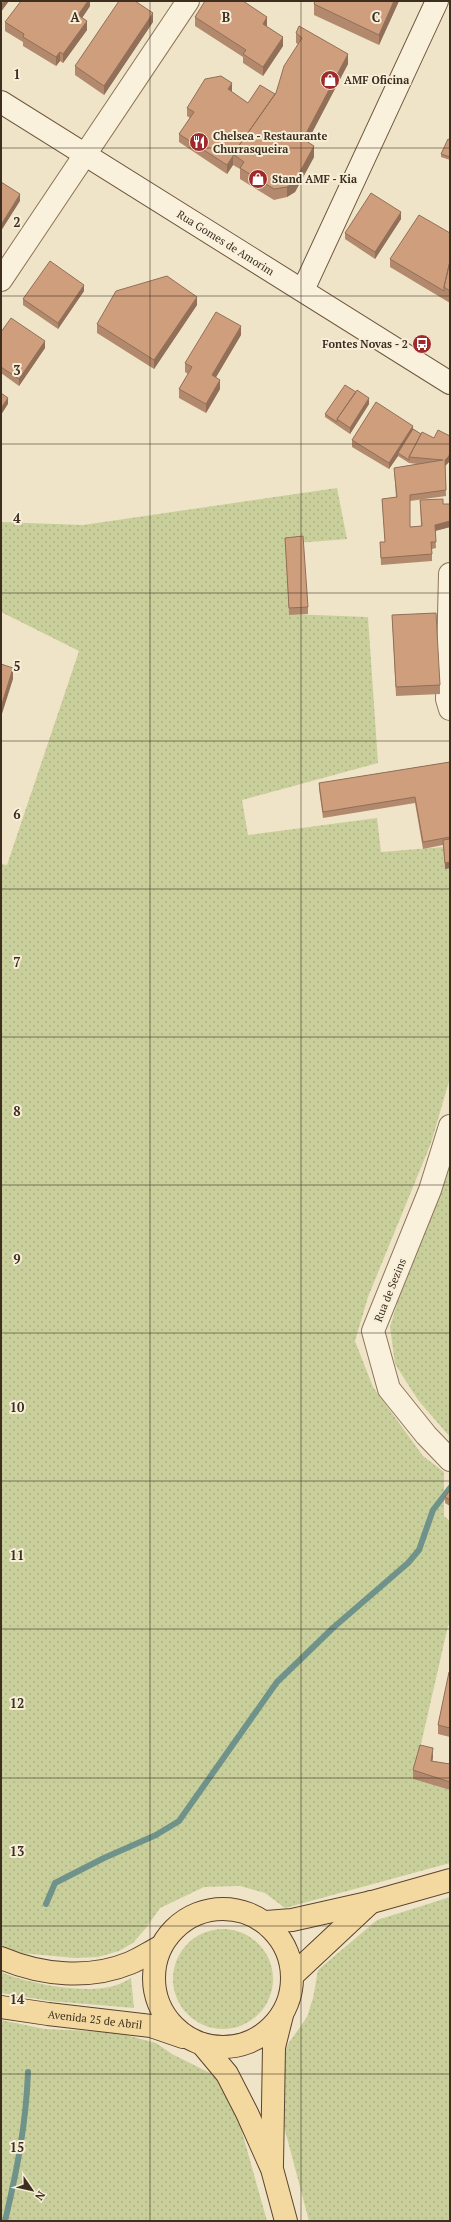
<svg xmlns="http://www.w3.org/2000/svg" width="451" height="2222" font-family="'PT Serif',serif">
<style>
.grass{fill:url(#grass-dots)}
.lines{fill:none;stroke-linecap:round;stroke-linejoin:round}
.stream{stroke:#6f938a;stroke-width:6}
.street-casing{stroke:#8d765c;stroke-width:24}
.secondary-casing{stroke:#6f573f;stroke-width:24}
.primary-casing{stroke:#5b4430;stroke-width:24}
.street{stroke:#faf1dc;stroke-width:22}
.secondary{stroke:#faf1dc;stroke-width:22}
.primary{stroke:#f3d9a0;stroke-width:22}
.wall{fill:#b2896c}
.shaded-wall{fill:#916f58}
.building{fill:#cf9f7d;stroke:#916f58}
.grid{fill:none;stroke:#3d2e20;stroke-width:1;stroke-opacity:0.55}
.labels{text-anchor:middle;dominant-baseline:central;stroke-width:4;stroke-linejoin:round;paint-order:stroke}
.poi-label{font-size:11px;font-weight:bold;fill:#3d2e20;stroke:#f7eed8;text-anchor:start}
.street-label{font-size:11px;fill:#3d2e20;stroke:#f7eed8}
.grid-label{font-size:13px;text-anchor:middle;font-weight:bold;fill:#3d2e20;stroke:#f7eed8;stroke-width:4;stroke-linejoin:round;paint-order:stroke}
</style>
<defs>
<pattern id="grass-dots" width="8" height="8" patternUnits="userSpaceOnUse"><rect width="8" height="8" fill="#c9cf9b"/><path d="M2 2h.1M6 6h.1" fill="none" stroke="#aeb285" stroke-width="1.8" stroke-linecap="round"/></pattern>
</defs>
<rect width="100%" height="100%" fill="#f0e4c8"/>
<path class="grass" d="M337,488L347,539L285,544L289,614L368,617L378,763L242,800L248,835L377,818L381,852L443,847L445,869L450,868V1078L431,1143L368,1297L355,1341L373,1387L423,1456L444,1472V1516L450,1521V1623L448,1626L413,1779L450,1790V1863L285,1908L265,1893L240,1886L204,1887L160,1908L146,1928L133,1943L119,1951L98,1957L75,1958L21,1953L1,1945V864L7,865L79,651L1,612V522L83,525Z
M450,1163V1437L418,1400L395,1364L390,1327L405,1277L429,1223Z
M450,1897V2221H309L282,2119L281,2059L288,2044L307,2017L313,1998L318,1970L377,1920Z
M173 1979a50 50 0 1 1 100 0a50 50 0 1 1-100 0Z
M1,1972C29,1984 84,1994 114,1986C120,1984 126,1981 131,1978L134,2008L50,2001L1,1993Z
M1,2020L45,2029L115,2032L156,2043L172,2054L216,2076L237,2114L267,2221H1Z"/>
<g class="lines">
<path class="stream" d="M46,1904L55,1883L104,1858L156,1835L179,1821L277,1682L334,1627L408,1563L419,1550L433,1510L450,1488
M5,2221C17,2170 26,2125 28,2072"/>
<g class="street-casing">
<path id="street" d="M1,280L188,1
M450,574L447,699L450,709
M450,1126L430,1190L373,1331L389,1389L426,1435L450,1460"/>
</g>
<g class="secondary-casing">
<g id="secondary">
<path id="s1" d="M1,102L450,383"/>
<path d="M303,290L437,1"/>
</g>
</g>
<g class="primary-casing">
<g id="primary">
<circle cx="223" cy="1978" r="69"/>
<path d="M266,1922L292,1920L372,1902L450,1880"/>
<path d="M1,1958C41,1975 89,1980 130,1963C140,1959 150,1952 160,1947"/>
<path d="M293,1975L371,1902"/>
<path id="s2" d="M1,2007L48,2014L151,2026L183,2037"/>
<path d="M202,2044L227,2074L247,2113L272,2169L286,2221"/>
<path d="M272,2164L274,2047L282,2015"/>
</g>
</g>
<use href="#street" class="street"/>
<use href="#secondary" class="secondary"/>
<use href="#primary" class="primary"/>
</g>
<path class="wall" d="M90,1V6L82,18L87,30L63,63L60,61L56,66L23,46V42L5,31V22Z
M315,1H399L379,45L314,15V4Z
M195,17L267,26L266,27L283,46L263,76L243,63V57L195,26Z
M153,22L104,95L75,75V66Z
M296,33L348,64L307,142L314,157L295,192L287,197L274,200L240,179V169L233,165L227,174L179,142V134L190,118L187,116V108L232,92L248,103L275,94L298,44L296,43Z
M450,140V160L441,157V154Z
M401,219L375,259L345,239V233Z
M450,233V303L390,267V259Z
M84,291L58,329L23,305V299Z
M197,305L154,369L97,333V324Z
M1,332L45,348L19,386L1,373Z
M241,335L216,377L220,389L206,413L179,398V389L188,374L185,372V363Z
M356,392L369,404L350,434L325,417V414Z
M413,429L421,434L434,438L450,436V460H449V462L445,466L446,496L410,501V527L421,526L420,500L443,504H450V527L435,531L436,548L432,549V561L381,565L380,542H385L382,499L396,497L394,468L417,464L409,463L398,456L389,469L352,447V440Z
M285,538L308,607V614L289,615Z
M392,615L440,685V694L396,696Z
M450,762V868L445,869L443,845L423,849L415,803L323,818L319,789V783Z
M450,1490V1506L445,1503V1497Z
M450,1672V1737L438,1734V1725Z
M433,1757L432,1761L450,1764V1790L413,1779V1770Z"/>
<path class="shaded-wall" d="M4,1H9L1,12V6Z
M88,1H90V6L78,24V15Z
M394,1H399L379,45V35Z
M153,13V22L104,95V86Z
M267,17V26L263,33V24Z
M87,21V30L63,63V54Z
M283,37V46L263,76V67Z
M60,52V61L56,66V57Z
M348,54V64L303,150V139Z
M232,83V92L228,89Z
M314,146V157L295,192L287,197V187Z
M233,156V165L227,174V165Z
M20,194V201L1,231V225Z
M401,212V219L375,259V252Z
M84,285V291L58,329V323Z
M197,297V305L154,369V360Z
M241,326V335L212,384V375Z
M45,341V348L19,386V379Z
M220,380V389L206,413V404Z
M8,398V404L1,415V408Z
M369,398V404L350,434V428Z
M413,426V432L398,453V456L389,469V463Z
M450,451V457H449V462L445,466V460Z
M450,521V527L435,531V525Z
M13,668V679L1,717V707Z
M450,862V868L445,869V863Z
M433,1748V1757L431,1770V1761Z"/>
<path class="building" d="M1,1H4L1,6Z
M21,1H88L78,15L87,21L63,54L60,52L56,57L23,37L24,34L5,22Z
M119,1H135L153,13L104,86L75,66Z
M205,1H243L267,17L263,24L283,37L263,67L243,54L246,50L195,17Z
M315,1H394L379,35L314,4Z
M299,26L348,54L303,139L314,146L295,181L287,187L274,189L240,168L244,162L233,154L276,93L284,66L302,38L296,33Z
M221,76L232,83L228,89L248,103L260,85L275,94L233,154V156L227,165L179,134L194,112L187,108L205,79Z
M448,139L450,140V157L441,154Z
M1,182L20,194L1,225Z
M371,193L401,212L375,252L345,233Z
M419,215L450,233V261L444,287V291L390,259Z
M50,261L84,285L58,323L23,299Z
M450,261V291L444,287Z
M167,276L197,297L154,360L97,324L116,291Z
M216,312L241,326L212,375L220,380L206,404L179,389L192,367L185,363Z
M11,318L45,341L19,379L1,367V332Z
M345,385L356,392L337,419V422L325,414Z
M357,390L369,398L350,428L337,419Z
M1,393L8,398L1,408Z
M376,402L413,426L389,463L352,440Z
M413,429L421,434L409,457V460L398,453Z
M438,430L450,436V451L449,456L445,460L446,490L410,495V527L422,526L420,500L443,499V504H450V521L435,525L436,542H431L432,554L381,558L380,542H385L382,499L397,497L394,468L443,460L409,457L422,432L434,438Z
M303,536L308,607L289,608L285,538Z
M436,613L440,685L396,687L392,615Z
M1,664L13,668L1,707Z
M450,762V837L423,842L415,797L323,812L319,783Z
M450,839V862L445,863L443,840Z
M450,1490V1500L445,1497Z
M449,1672H450V1728L438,1725Z
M420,1745L433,1748L431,1761L450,1764V1782L413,1770Z"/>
<path class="grid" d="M150,1V2221M301,1V2221M1,148H450M1,296H450M1,444H450M1,593H450M1,741H450M1,889H450M1,1037H450M1,1185H450M1,1333H450M1,1481H450M1,1629H450M1,1778H450M1,1926H450M1,2074H450"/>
<defs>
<g id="shop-disc" transform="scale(1)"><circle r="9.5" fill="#9e2a2b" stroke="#f7eed8"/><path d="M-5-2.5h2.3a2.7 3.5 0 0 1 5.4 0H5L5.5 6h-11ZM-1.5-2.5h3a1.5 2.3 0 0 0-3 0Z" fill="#fff"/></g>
<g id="restaurant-disc" transform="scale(1)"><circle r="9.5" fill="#9e2a2b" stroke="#f7eed8"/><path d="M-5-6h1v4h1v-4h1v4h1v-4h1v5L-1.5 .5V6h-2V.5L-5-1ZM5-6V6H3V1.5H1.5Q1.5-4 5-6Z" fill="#fff"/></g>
<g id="bus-disc" transform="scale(1)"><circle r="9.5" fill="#9e2a2b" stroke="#f7eed8"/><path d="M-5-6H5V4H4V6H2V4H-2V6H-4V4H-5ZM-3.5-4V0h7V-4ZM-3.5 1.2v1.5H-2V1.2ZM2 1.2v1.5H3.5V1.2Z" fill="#fff"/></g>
</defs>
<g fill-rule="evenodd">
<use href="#shop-disc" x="330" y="80"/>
<use href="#restaurant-disc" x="199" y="142"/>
<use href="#shop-disc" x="258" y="179"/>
<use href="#bus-disc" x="422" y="344"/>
</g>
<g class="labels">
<g class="poi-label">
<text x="344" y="80">AMF Oficina</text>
<text x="213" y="136">Chelsea - Restaurante<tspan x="213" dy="13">Churrasqueira</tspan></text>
<text x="272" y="179">Stand AMF - Kia</text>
<text x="408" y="344" text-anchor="end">Fontes Novas - 2</text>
</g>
<g class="street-label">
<text stroke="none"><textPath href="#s1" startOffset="265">Rua Gomes de Amorim</textPath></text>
<text transform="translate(390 1290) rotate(-68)">Rua de Sezins</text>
<text stroke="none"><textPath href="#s2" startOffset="95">Avenida 25 de Abril</textPath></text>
</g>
</g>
<g class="grid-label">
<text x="75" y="22">A</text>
<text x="226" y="22">B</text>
<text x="376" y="22">C</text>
<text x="17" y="79">1</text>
<text x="17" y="227">2</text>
<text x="17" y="375">3</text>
<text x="17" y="523">4</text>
<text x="17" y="671">5</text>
<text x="17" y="819">6</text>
<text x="17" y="967">7</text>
<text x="17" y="1116">8</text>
<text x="17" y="1264">9</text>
<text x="17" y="1412">10</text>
<text x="17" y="1560">11</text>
<text x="17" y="1708">12</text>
<text x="17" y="1856">13</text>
<text x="17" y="2004">14</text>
<text x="17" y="2152">15</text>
</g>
<rect width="451" height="2222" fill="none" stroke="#3d2e20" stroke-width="4"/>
<g transform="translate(32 2190) rotate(124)" stroke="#f7eed8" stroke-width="3" paint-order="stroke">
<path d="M0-3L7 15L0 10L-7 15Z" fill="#3d2e20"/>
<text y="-6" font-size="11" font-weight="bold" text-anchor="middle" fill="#3d2e20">N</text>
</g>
</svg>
